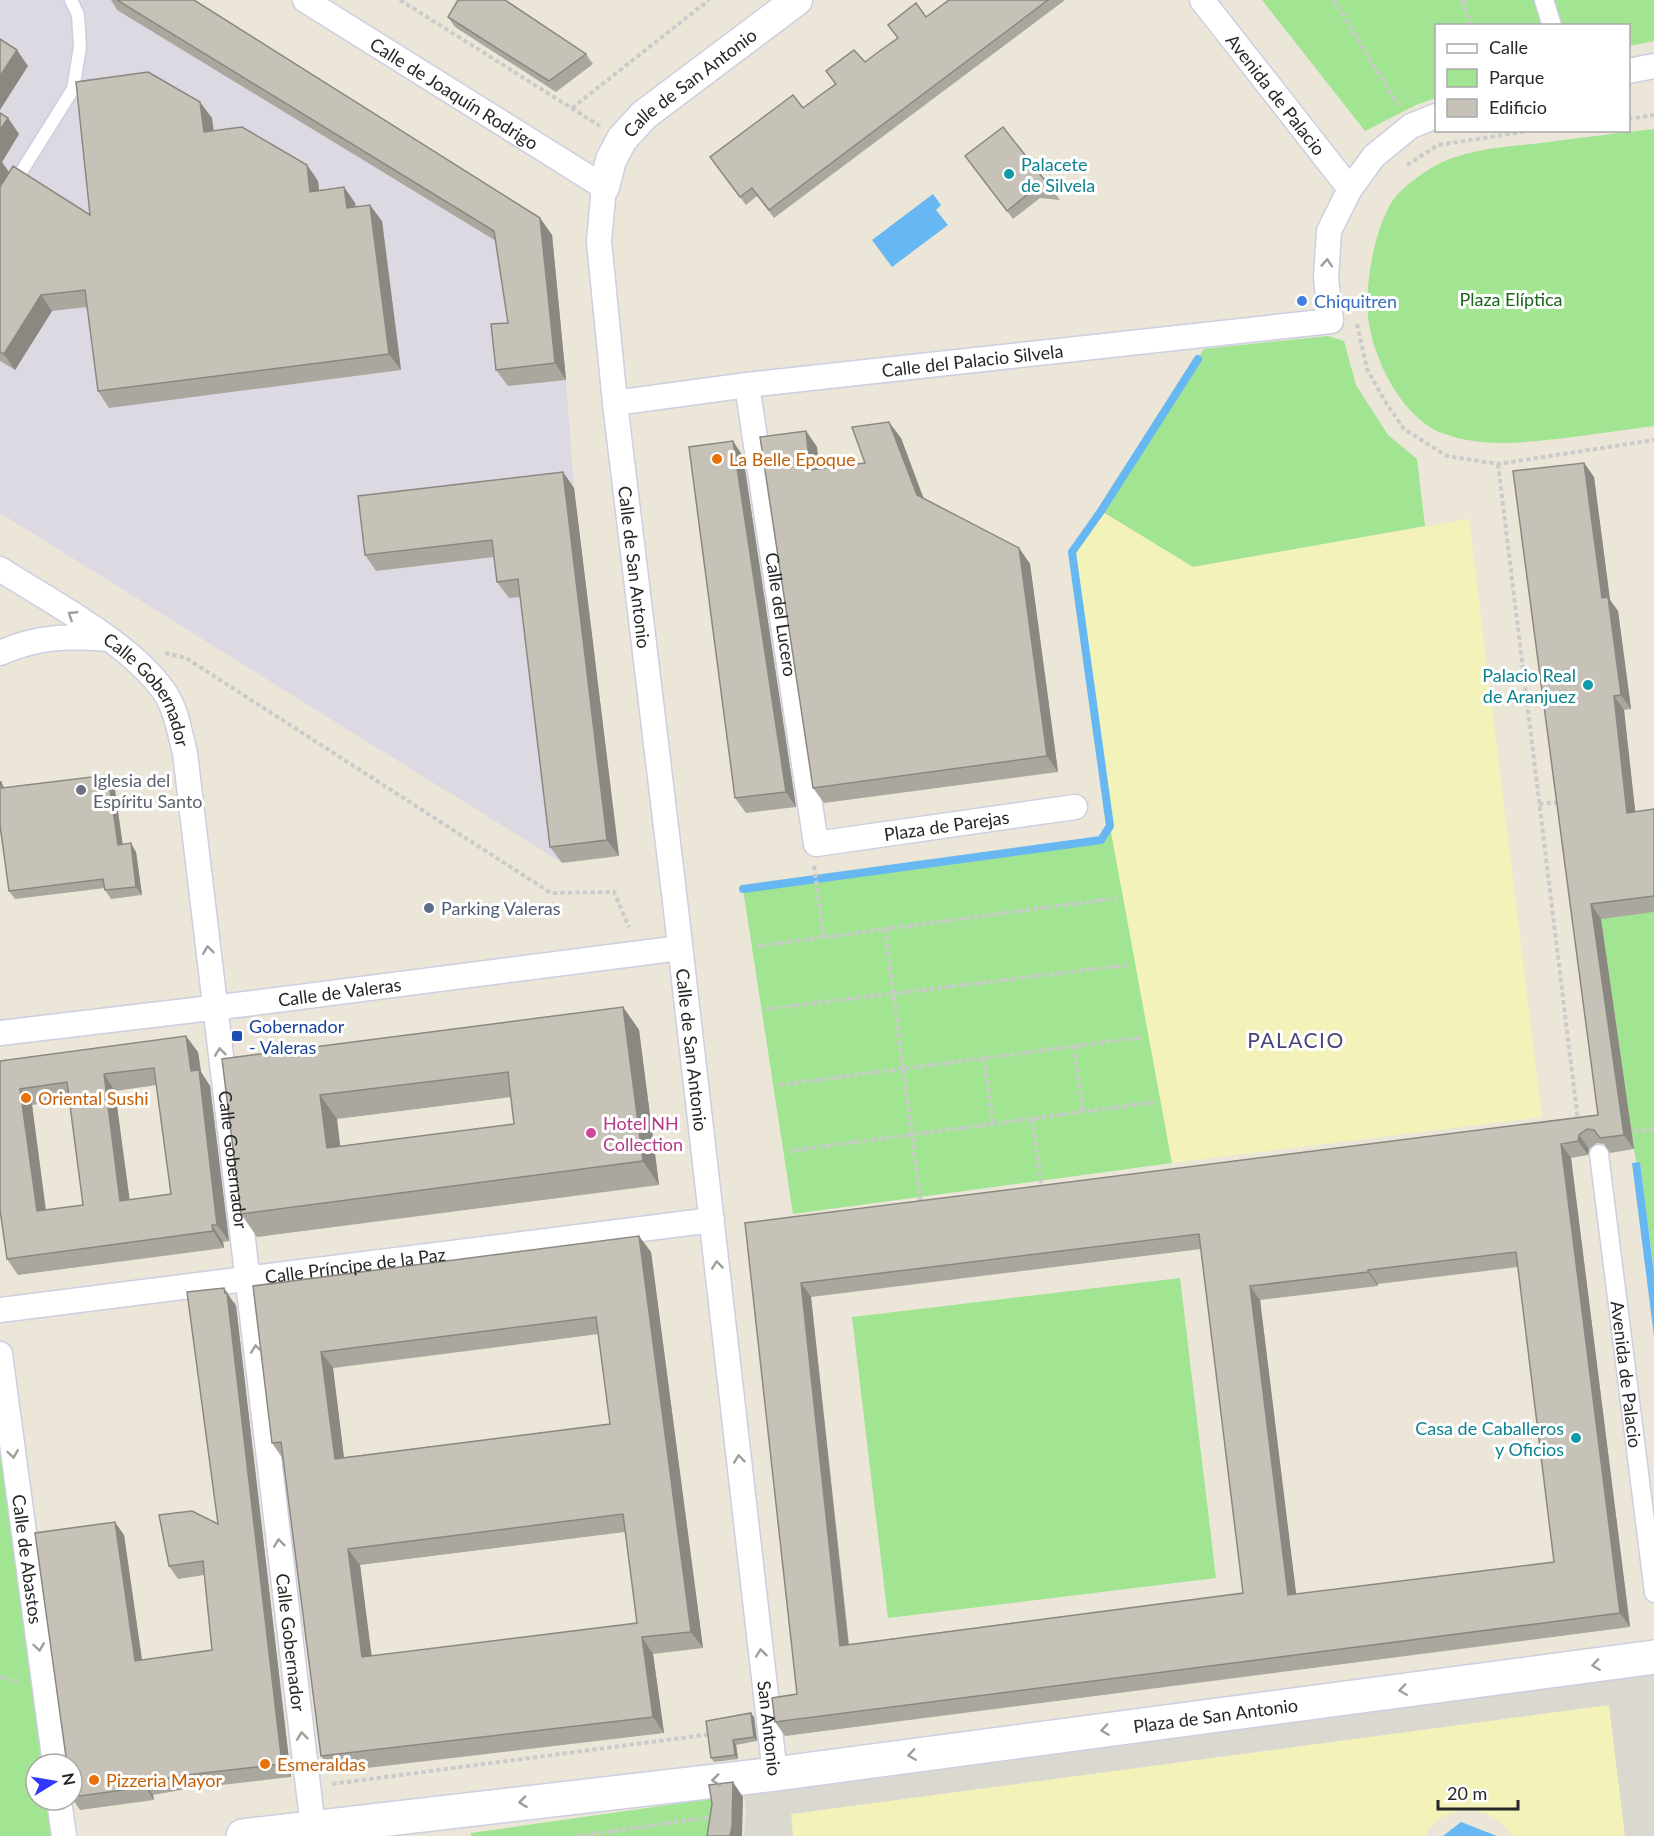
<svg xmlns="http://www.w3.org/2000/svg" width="1654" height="1836" font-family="Lato,sans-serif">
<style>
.industrial{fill:#ddd9e3}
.green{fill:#a1e492}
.sand{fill:#f2f2b9}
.plaza{fill:#dbd8cf}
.water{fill:#66b7f2}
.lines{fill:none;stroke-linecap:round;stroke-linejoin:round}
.stream{stroke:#66b7f2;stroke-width:8}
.service-casing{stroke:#cdcee2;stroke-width:15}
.pedestrian-casing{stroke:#cdcee2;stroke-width:21}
.minor-casing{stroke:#cdcee2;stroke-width:27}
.tertiary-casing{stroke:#cdcee2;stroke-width:33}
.secondary-casing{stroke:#cdcee2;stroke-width:36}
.path{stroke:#cbcbcb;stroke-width:4;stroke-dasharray:4.5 3;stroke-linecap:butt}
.service{stroke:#fff;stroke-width:12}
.pedestrian{stroke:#fff;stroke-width:18}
.minor{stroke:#fff;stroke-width:24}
.tertiary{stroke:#fff;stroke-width:30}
.secondary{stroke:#fff;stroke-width:33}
.wall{fill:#aaa79e;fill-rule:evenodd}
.shaded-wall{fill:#8b8881}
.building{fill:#c6c2b8;stroke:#8b8881;stroke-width:1.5;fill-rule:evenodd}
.oneway{stroke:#9e9e9e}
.culture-dot{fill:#0f9aa8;stroke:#fff;stroke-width:2}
.shop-dot{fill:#3f7fe0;stroke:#fff;stroke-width:2}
.food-dot{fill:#e8710a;stroke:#fff;stroke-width:2}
.worship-dot{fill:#6b7280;stroke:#fff;stroke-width:2}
.service-dot{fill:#5c6f8a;stroke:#fff;stroke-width:2}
.transit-dot{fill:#1a4fb4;stroke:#fff;stroke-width:2}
.hotel-dot{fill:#d1479c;stroke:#fff;stroke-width:2}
.labels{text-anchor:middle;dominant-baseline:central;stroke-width:6;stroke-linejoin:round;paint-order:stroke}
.street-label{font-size:18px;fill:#272727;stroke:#fff}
.culture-label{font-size:18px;fill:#0d838f;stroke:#fff;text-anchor:end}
.park-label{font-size:18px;fill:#1b6517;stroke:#fff}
.shop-label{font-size:18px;fill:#366cbe;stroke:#fff;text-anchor:start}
.food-label{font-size:18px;fill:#c56008;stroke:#fff;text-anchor:start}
.worship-label{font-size:18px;fill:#5b616d;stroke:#fff;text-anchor:start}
.service-label{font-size:18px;fill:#4e5e75;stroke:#fff;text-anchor:start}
.transit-label{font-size:18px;fill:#164399;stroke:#fff;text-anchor:start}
.hotel-label{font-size:18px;fill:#b23c85;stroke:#fff;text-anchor:start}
.quarter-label{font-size:21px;letter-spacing:1.5px;fill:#474879;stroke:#fff}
</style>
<rect width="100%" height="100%" fill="#ebe6d8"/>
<path class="industrial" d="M0,0H179L552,235L566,380L574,488L562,863L0,513Z"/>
<path class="green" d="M1262,0H1654V41L1629,46L1628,26H1436V98L1416,105L1365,131Z
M1654,129V426C1627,430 1600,433 1573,437C1528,442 1485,449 1442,433C1402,418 1371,356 1368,315C1365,283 1375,227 1393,200C1403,187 1417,177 1431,168C1464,149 1504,147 1541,143C1579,138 1616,133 1654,129Z
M1328,336L1344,341L1356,385L1388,435L1417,459L1425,526L1193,567L1101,511L1204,349Z
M1110,826L1172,1163L793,1214L743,889L1087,843L1101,840Z
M1654,912V1273L1640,1162H1636L1634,1149L1601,918Z
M1180,1278L1216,1578L888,1618L852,1317Z
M0,1428L42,1764H36V1800H47L51,1836H0Z
M717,1798L718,1836H471V1833Z"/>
<path class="sand" d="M1101,511L1193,567L1469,519L1542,1117L1172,1163L1110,826L1072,553Z
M1609,1705L1625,1836H1512C1497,1808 1456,1802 1433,1824C1430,1827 1428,1832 1425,1836H793L791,1814Z"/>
<path class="plaza" d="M1654,1670V1836H1625L1609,1705L791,1814L793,1836H744L746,1812L743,1784Z"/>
<path class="water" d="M933,194L941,205L936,210L948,225L892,267L872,240Z
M1640,1162L1654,1273V1336L1632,1163Z
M1461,1822L1497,1836H1443Z"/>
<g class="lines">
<path class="stream" d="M743,889L1101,840L1110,826L1072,552L1101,511L1198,359"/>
<g class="service-casing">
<path id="service" d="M0,206L73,89L80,47L78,15L71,0"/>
</g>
<g class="pedestrian-casing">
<g id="pedestrian">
<path d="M1544,0L1552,26"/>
<path id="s1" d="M1599,1154L1654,1593"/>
</g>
</g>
<g class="minor-casing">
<g id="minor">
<path id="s2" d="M305,0L604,187L599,241L615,403L676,910L775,1774"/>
<path id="s3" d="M1202,0L1350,189"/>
<path d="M1628,71L1654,66"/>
<path id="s4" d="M747,385L816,844L1075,807"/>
<path id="s5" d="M615,403L747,385L1331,321L1326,278L1329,231L1350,189L1374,156L1411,126L1436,116"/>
<path id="s6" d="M0,569C51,602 135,645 167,696C177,713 180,734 185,753L314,1836"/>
<path d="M0,653C38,636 68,636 108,639"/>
<path id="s7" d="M0,1033L245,1004L680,948"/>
<path id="s8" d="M0,1310L712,1220"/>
<path id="s9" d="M0,1354L55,1764"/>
<path d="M59,1800L64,1836"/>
</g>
</g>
<g class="tertiary-casing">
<g id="tertiary">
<path id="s10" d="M604,187L611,160L622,139L644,115L797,0"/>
</g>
</g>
<g class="secondary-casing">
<g id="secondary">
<path id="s11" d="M243,1836L775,1774L1654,1657"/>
</g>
</g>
<path class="path" d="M400,0L600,126
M1334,0L1398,105
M1463,0L1471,26
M572,108L709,0
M1628,119L1654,115
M1407,165L1438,145L1535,130
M1357,324L1367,369L1386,403L1404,429L1447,456L1498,464L1654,440
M1498,464L1578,1121
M165,653L186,658L551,893L614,892L629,927
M1539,804L1560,802
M814,866L824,937
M885,929L921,1205
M758,946L1118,898
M766,1009L1127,965
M1074,1046L1083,1112
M984,1058L993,1124
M779,1085L1144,1037
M1032,1119L1042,1189
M1634,1131L1654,1129
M789,1151L1156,1102
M0,1677L18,1681
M332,1784L712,1734
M577,1836L713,1817"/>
<use href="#service" class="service"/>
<use href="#pedestrian" class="pedestrian"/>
<use href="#minor" class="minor"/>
<use href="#tertiary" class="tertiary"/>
<use href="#secondary" class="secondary"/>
</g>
<path class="wall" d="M111,0H194L540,218L552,235L566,380L508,386L496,370L508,323L496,241L117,10Z
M949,0H1065L774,218L757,196L746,205L710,157L803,108L835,84L826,71L865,62L898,38L888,25L926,17Z
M448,17L586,54L593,64L556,92L455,27Z
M0,113L8,118L19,134L2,162L9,172L90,215L212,118L213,131L307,165L318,181L319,190L344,187L355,203L356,207L382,221L401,370L109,408L98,391L87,307L52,311L15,370L0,361Z
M965,156L1054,192L1060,200L1040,198L1013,219Z
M806,431L817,447L819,469L865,463L901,438L923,498L1019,548L1030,564L1058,772L824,803L813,788Z
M743,456L796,807L746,813L735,798Z
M1584,463L1594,477L1610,600L1618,611L1631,709L1624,710L1635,812L1654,809V912L1601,919L1634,1149L1610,1153L1604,1144L1597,1143L1589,1149L1588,1155L1571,1158L1630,1627L785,1736L775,1722L797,1694L745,1223L1598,1115L1513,471ZM1201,1249L1243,1593L849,1644L811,1297ZM1518,1267L1554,1562L1296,1594L1260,1300L1378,1286V1284Z
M563,472L574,488L619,856L562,863L550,847L520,597L509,598L497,582L494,557L376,571L365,555Z
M108,775L114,783L122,844L136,852L142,895L111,899L105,890V888L15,899L9,891L0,829V782H1L5,788Z
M623,1007L639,1030L659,1185L257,1237L241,1214L222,1059ZM511,1097L514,1124L340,1146L337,1119Z
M198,1052L201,1072L210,1086L229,1241L223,1242L224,1248L18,1275L7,1259L0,1061ZM157,1085L171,1194L129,1200L115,1091ZM69,1100L83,1205L46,1210L32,1105Z
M651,1252L703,1648L653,1654L664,1733L333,1772L321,1756L283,1459L272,1443L253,1286ZM599,1334L610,1424L344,1457L333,1368ZM625,1532L637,1623L371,1656L360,1565Z
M234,1301L236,1306L291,1777L187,1789L153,1795L154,1800L80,1810L72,1798V1764L124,1535L142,1660L212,1650L204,1575L178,1579L169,1566L218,1524Z
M754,1717L757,1741L736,1745L738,1759L714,1762L711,1758Z"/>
<path class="shaded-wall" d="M17,50L28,66L0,110V76Z
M200,102L212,118L216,148L204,132Z
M8,118L19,134L2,162L10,174L0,190V130Z
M307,165L318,181L321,208L310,192Z
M344,187L355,203L358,224L347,208Z
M370,205L382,221L401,370L389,354Z
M540,218L552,235L566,380L555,363Z
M41,295L52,311L15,370L4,354Z
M889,422L901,438L928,510L917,495Z
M806,431L817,447L821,486L810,470Z
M733,441L743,456L796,807L786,792Z
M1584,463L1594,477L1610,600L1618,611L1631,709L1621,695L1602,598Z
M563,472L574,488L619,856L607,840Z
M1019,548L1030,564L1058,772L1047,756Z
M1614,696L1624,710L1637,827L1627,813Z
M108,775L114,783L124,853L118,845Z
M131,843L136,852L142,895L136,887Z
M1591,904L1601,919L1634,1149L1624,1135Z
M623,1007L639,1030L659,1185L643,1161Z
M186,1036L198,1052L201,1072L210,1086L229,1241L217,1225L191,1071Z
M104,1074L115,1091L132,1217L120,1201Z
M20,1089L32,1105L48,1228L37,1211Z
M320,1095L337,1119L343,1171L327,1148Z
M1579,1135L1589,1149L1588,1155L1578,1141Z
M1561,1144L1571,1158L1630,1627L1620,1613Z
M212,1225L223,1242L224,1248L213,1231Z
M639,1236L651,1252L703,1648L691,1632Z
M1368,1270L1378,1284V1286L1368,1272Z
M801,1283L811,1297L850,1660L840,1646Z
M1250,1286L1260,1300L1298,1609L1288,1595Z
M224,1288L236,1306L291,1777L282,1764Z
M321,1352L333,1368L346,1475L335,1459Z
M115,1522L124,1535L144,1674L135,1661Z
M348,1549L360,1565L374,1674L362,1657Z
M642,1637L653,1654L664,1733L653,1717Z
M751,1713L754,1717L757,1741L754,1737Z
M733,1740L736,1745L738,1759L735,1755Z
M144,1782L153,1795L154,1800L145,1787Z
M733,1782L743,1797L742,1836H730Z"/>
<path class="building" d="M117,0H194L540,218L555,363L496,370L491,324L508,323L494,231Z
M458,0H505L586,54L549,81L448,17Z
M949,0H1048L769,210L752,188L740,197L710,157L793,95L803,108L819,96L836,84L826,71L854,50L865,62L881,50L898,38L888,25L916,3L926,17Z
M0,39L17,50L0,76Z
M148,72L200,102L204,132L242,127L307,165L310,192L344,187L347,208L370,205L389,354L98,391L85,290L41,295L4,354L0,352V187L13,166L90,215L76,82Z
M0,113L8,118L0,130Z
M1003,127L1054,192L1034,189L1007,211L965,156Z
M889,422L917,495L1019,548L1047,756L813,788L760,437L806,431L810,470L865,463L852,427Z
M733,441L786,792L735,798L689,447Z
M1584,463L1602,598L1608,597L1621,695L1614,696L1627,813L1654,809V896L1591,904L1624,1135L1600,1138L1594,1130L1587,1129L1579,1135L1578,1141L1561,1144L1620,1613L775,1722L772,1698L797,1694L745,1223L1598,1115L1513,471ZM1199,1234L1243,1593L840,1646L801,1283ZM1516,1252L1554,1562L1288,1595L1250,1286L1368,1272V1270Z
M563,472L607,840L550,847L518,579L497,582L492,540L365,555L358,496Z
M108,775L118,845L131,843L136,887L105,890L103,879L9,891L0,825V782H1L2,788Z
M623,1007L643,1161L241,1214L222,1059ZM508,1072L514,1124L327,1148L320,1095Z
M186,1036L191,1071L199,1070L217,1225H212L213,1231L7,1259L0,1210V1061ZM154,1068L171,1194L120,1201L104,1074ZM67,1082L83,1205L37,1211L20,1089Z
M639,1236L691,1632L642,1637L653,1717L321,1756L281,1442L272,1443L253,1286ZM596,1317L610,1424L335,1459L321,1352ZM623,1514L637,1623L362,1657L348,1549Z
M224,1288L225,1293H227L282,1764L178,1776L144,1782L145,1787L72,1797V1764H67L35,1533L115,1522L135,1661L212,1650L203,1561L169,1566L159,1515L192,1511L218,1524L187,1292Z
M751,1713L754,1737L733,1740L735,1755L711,1758L706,1721Z
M733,1782L732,1827L730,1836H707L712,1804L709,1785Z"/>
<defs><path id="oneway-chevron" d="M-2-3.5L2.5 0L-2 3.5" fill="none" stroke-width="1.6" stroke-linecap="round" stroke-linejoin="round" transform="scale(1.5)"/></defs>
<g class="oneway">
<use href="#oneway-chevron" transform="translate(1327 263) rotate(-86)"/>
<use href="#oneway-chevron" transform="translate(72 615) rotate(-147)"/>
<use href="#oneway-chevron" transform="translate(208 950) rotate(-97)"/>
<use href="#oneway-chevron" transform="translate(220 1052) rotate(-97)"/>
<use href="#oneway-chevron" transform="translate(717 1265) rotate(-96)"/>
<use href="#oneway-chevron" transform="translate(256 1349) rotate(-97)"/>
<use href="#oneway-chevron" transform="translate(13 1454) rotate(82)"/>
<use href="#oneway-chevron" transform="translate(739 1459) rotate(-96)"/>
<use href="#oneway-chevron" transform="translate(279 1543) rotate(-97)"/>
<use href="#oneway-chevron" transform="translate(39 1647) rotate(82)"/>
<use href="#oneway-chevron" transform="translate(761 1653) rotate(-96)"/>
<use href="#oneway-chevron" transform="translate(1596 1665) rotate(172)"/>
<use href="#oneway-chevron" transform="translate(1403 1690) rotate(172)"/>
<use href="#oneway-chevron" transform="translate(1105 1730) rotate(172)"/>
<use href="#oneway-chevron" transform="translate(302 1736) rotate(-97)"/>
<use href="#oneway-chevron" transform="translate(912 1755) rotate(172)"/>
<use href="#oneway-chevron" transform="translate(716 1780) rotate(173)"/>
<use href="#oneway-chevron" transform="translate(523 1802) rotate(173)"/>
</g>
<g class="culture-dot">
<circle cx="1009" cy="174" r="6"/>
<circle cx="1588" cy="685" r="6"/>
<circle cx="1576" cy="1438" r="6"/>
</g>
<circle class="shop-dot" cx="1302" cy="301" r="6"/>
<g class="food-dot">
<circle cx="717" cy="459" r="6"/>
<circle cx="26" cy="1098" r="6"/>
<circle cx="265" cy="1764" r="6"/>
<circle cx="94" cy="1780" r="6"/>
</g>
<circle class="worship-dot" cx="81" cy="790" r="6"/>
<circle class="service-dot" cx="429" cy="908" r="6"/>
<rect class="transit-dot" x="231" y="1030" width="12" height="12" rx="3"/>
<circle class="hotel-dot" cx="591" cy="1133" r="6"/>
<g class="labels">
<g class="street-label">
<text stroke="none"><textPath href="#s10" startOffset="140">Calle de San Antonio</textPath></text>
<text stroke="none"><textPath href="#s2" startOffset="176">Calle de Joaquín Rodrigo</textPath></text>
<text stroke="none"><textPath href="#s3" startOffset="120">Avenida de Palacio</textPath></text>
<text stroke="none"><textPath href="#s5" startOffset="360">Calle del Palacio Silvela</textPath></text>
<text stroke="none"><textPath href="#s2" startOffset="735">Calle de San Antonio</textPath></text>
<text stroke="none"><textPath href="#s4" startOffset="232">Calle del Lucero</textPath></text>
<text stroke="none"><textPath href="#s6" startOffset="195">Calle Gobernador</textPath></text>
<text stroke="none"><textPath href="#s4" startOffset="596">Plaza de Parejas</textPath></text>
<text stroke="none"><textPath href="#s7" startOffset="342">Calle de Valeras</textPath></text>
<text stroke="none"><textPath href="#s2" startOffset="1221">Calle de San Antonio</textPath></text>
<text stroke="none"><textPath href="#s6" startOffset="681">Calle Gobernador</textPath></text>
<text stroke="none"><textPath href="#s8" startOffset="358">Calle Príncipe de la Paz</textPath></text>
<text stroke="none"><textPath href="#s1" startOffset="222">Avenida de Palacio</textPath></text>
<text stroke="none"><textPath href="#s9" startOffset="207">Calle de Abastos</textPath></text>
<text stroke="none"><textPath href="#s6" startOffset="1167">Calle Gobernador</textPath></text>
<text stroke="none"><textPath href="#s11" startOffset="980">Plaza de San Antonio</textPath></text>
<text stroke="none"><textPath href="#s2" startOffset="1904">San Antonio</textPath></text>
</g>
<g class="culture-label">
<text x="1021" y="164" text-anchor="start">Palacete<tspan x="1021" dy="21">de Silvela</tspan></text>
<text x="1576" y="675">Palacio Real<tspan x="1576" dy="21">de Aranjuez</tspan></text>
<text x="1564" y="1428">Casa de Caballeros<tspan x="1564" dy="21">y Oficios</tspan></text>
</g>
<g class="park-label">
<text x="1511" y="299">Plaza Elíptica</text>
</g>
<g class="shop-label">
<text x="1314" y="301">Chiquitren</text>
</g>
<g class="food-label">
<text x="729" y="459">La Belle Epoque</text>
<text x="38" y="1098">Oriental Sushi</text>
<text x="277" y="1764">Esmeraldas</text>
<text x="106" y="1780">Pizzeria Mayor</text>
</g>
<g class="worship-label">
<text x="93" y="780">Iglesia del<tspan x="93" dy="21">Espíritu Santo</tspan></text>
</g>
<g class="service-label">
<text x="441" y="908">Parking Valeras</text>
</g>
<g class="transit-label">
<text x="249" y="1026">Gobernador<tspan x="249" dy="21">- Valeras</tspan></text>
</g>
<g class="hotel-label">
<text x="603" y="1123">Hotel NH<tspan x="603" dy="21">Collection</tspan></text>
</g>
<g class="quarter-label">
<text x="1296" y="1039">PALACIO</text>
</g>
</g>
<rect x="1435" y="24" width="195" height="108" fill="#ffffff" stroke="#a9a9a9" stroke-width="1.5"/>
<rect x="1447" y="44" width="30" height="9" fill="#ffffff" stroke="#a9a9a9" stroke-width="1.5"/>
<text x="1489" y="54" font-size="18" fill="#272727">Calle</text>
<rect x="1447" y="69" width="30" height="18" fill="#a1e492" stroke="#a9a9a9" stroke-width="1.5"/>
<text x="1489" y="84" font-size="18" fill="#272727">Parque</text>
<rect x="1447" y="99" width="30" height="18" fill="#c6c2b8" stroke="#a9a9a9" stroke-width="1.5"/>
<text x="1489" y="114" font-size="18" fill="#272727">Edificio</text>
<g transform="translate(54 1782) rotate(79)"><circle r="28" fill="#ffffff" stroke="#a9a9a9" stroke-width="1.5"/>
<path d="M0-4.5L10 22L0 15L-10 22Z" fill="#3137ff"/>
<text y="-9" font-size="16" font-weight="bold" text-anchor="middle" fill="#272727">N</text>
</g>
<path d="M1438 1800v9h80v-9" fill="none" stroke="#272727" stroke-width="3"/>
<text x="1447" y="1800" font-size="18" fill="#272727" stroke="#ffffff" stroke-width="4.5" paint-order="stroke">20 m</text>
</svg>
